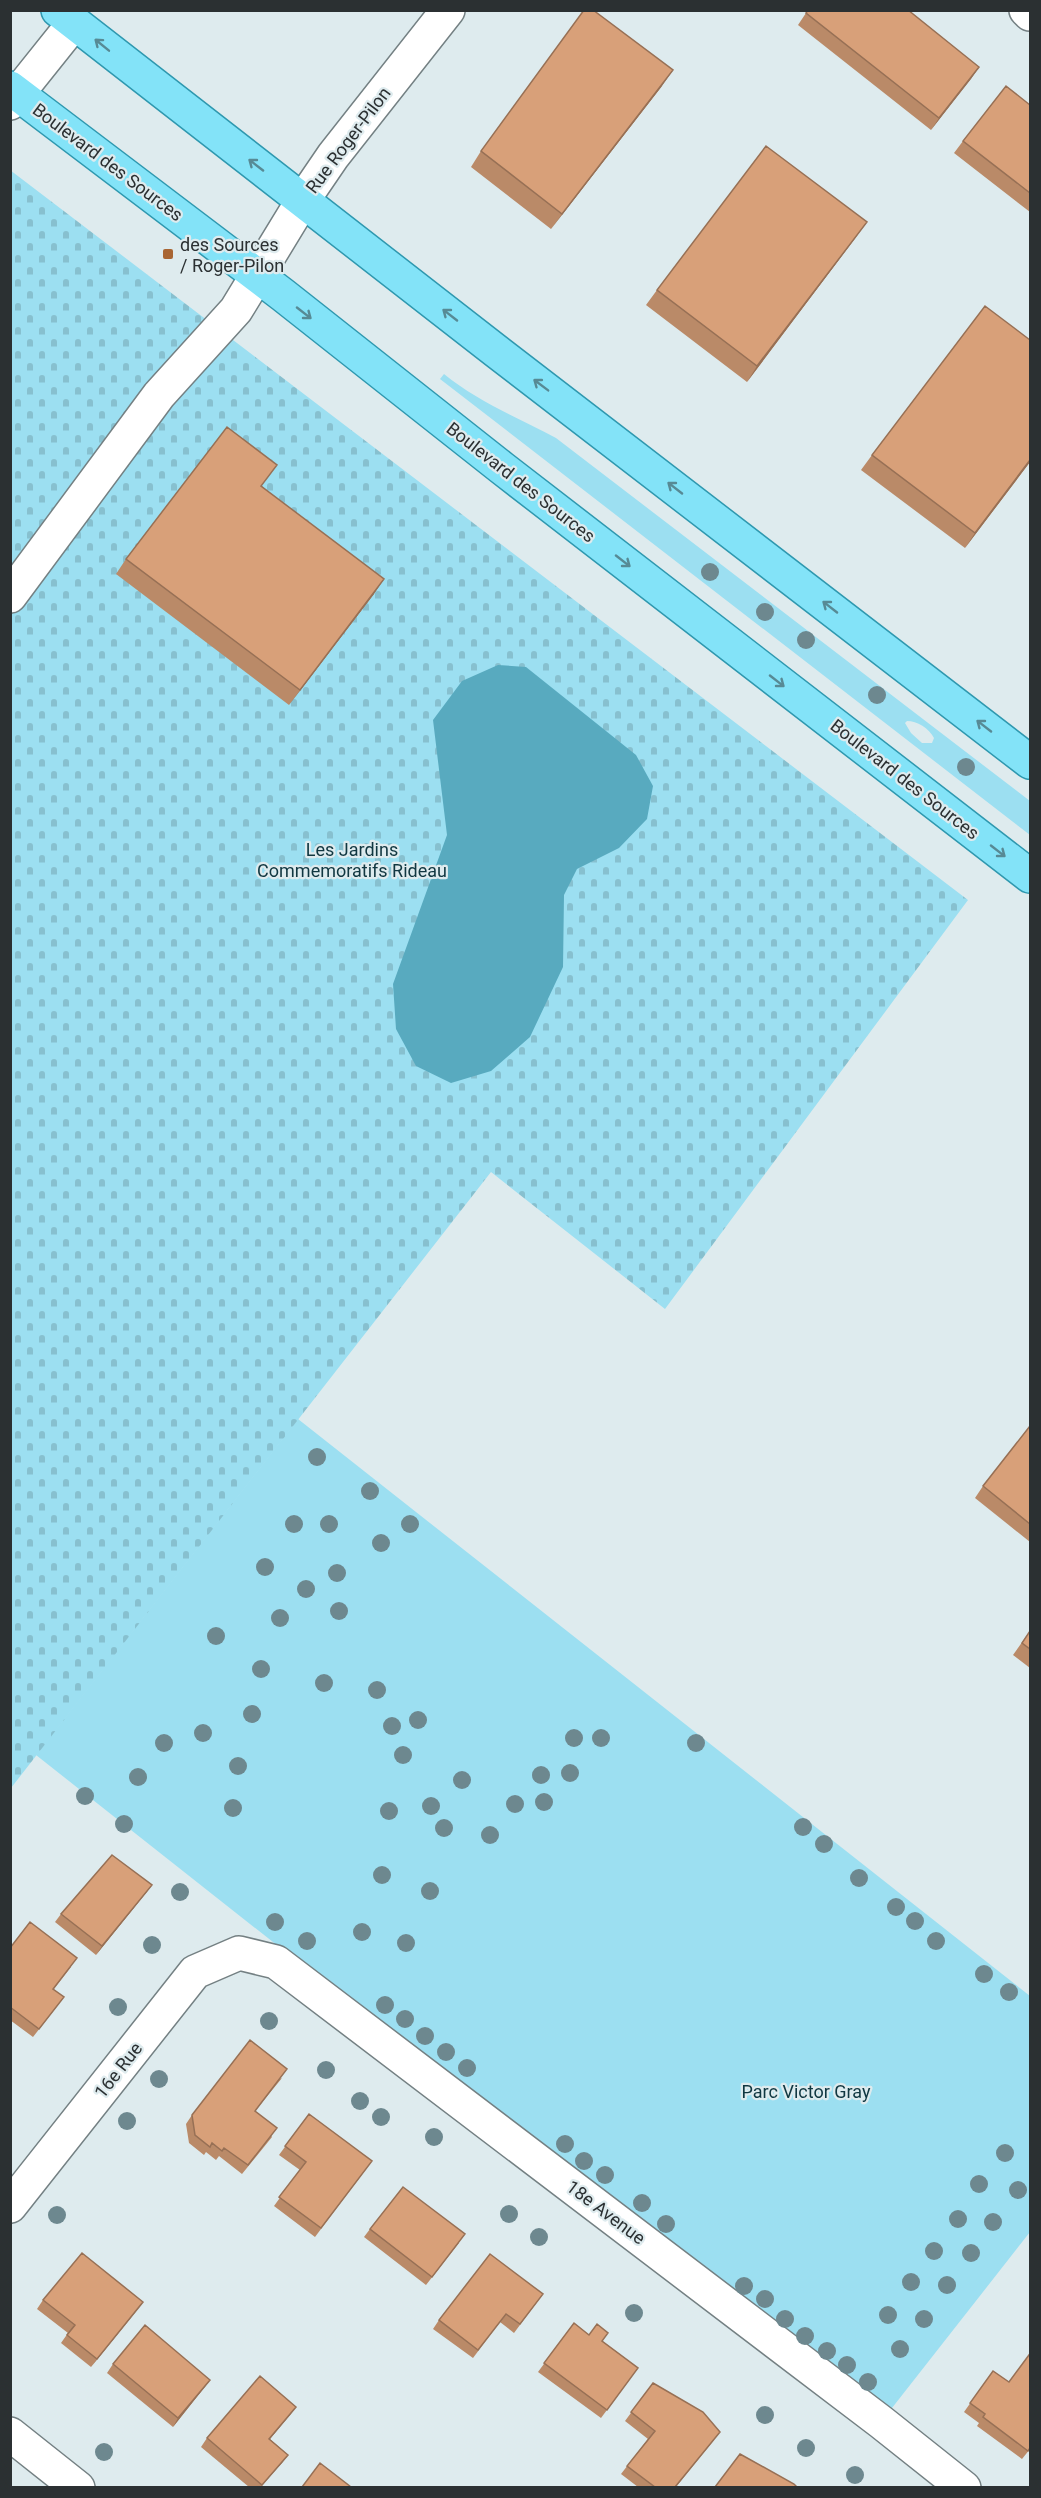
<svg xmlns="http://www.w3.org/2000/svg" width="1041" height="2498" font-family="Roboto,sans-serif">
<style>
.green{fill:#9cdff1;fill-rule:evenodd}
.cemetery{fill:url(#cemetery-stones)}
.water{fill:#58aabf}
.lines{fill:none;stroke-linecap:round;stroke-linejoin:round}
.minor-casing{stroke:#748083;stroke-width:36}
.major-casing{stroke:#2f98af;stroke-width:36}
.minor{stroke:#fff;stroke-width:33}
.major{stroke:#83e3f8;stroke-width:33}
.tree{fill:#6d888f}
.wall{fill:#ba8a68}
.shaded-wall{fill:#977055}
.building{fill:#d8a079;stroke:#977055;stroke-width:1.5}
.oneway{stroke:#578a95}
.poi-dot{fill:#a86533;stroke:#deebee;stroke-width:2}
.labels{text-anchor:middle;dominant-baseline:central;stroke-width:4.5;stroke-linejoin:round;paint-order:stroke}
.street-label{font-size:18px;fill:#2b3032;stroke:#deebee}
.poi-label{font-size:18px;fill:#2b3032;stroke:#deebee;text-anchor:start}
.park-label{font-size:18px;fill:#103741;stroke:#deebee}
</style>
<defs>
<pattern id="cemetery-stones" width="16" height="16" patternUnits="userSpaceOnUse" patternTransform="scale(1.5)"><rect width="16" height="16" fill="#9cdff1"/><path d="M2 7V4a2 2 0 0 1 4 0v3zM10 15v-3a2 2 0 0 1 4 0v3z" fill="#87c0cf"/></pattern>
</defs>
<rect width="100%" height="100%" fill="#deebee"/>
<path class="green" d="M444,374C477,401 518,418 556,438L1030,801V835L440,379ZM907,721C917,721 929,728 934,738L932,743H922L911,733L905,723Z
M298,1419L1030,1996V2232L881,2422L36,1755Z"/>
<path class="cemetery" d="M10,170L968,900L665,1309L491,1172L11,1788Z"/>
<path class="water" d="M498,665L526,667L636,755L653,786L647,819L619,848L577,869L564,895L563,967L530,1037L491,1071L451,1083L416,1066L396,1029L393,984L447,835L433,720L462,681Z"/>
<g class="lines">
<g class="minor-casing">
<path id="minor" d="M1026,10L1030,14
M10,103L74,23
M10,596L159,395L236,310L303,200L333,156L448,10
M10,2206L195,1972L239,1953L276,1962L881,2422L964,2488
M10,2434L78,2488"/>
</g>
<g class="major-casing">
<path id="major" d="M58,10L496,351L1030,762
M10,88L283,295L502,468L1030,876"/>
</g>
<use href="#minor" class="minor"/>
<use href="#major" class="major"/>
</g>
<g class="tree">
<circle cx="710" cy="572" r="9"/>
<circle cx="765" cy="612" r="9"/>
<circle cx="806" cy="640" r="9"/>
<circle cx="877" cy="695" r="9"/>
<circle cx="966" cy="767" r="9"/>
<circle cx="317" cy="1457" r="9"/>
<circle cx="370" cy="1491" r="9"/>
<circle cx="294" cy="1524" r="9"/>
<circle cx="329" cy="1524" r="9"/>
<circle cx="410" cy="1524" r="9"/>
<circle cx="381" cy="1543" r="9"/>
<circle cx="265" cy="1567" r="9"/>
<circle cx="337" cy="1573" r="9"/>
<circle cx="306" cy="1589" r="9"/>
<circle cx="339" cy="1611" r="9"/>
<circle cx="280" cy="1618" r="9"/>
<circle cx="216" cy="1636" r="9"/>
<circle cx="261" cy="1669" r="9"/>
<circle cx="324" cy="1683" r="9"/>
<circle cx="377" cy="1690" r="9"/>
<circle cx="252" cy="1714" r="9"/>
<circle cx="418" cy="1720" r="9"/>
<circle cx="392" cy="1726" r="9"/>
<circle cx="203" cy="1733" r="9"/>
<circle cx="574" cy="1738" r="9"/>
<circle cx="601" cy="1738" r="9"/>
<circle cx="164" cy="1743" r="9"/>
<circle cx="696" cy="1743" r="9"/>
<circle cx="403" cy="1755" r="9"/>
<circle cx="238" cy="1766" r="9"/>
<circle cx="570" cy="1773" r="9"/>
<circle cx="541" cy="1775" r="9"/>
<circle cx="138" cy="1777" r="9"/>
<circle cx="462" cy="1780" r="9"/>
<circle cx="85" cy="1796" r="9"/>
<circle cx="544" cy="1802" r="9"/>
<circle cx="515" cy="1804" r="9"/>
<circle cx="431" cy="1806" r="9"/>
<circle cx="233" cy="1808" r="9"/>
<circle cx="389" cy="1811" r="9"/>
<circle cx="124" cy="1824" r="9"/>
<circle cx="803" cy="1827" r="9"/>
<circle cx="444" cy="1828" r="9"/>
<circle cx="490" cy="1835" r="9"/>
<circle cx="824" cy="1844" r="9"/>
<circle cx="382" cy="1875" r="9"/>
<circle cx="859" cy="1878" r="9"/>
<circle cx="430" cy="1891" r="9"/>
<circle cx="180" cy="1892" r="9"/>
<circle cx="896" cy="1907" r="9"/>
<circle cx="915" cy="1921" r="9"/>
<circle cx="275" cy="1922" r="9"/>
<circle cx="362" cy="1932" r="9"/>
<circle cx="307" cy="1941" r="9"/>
<circle cx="936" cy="1941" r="9"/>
<circle cx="406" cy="1943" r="9"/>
<circle cx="152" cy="1945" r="9"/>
<circle cx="984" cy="1974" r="9"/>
<circle cx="1009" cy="1992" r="9"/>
<circle cx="385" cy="2005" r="9"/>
<circle cx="118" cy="2007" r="9"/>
<circle cx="405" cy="2019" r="9"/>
<circle cx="269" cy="2021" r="9"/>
<circle cx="425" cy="2036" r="9"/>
<circle cx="446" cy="2052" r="9"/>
<circle cx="467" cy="2068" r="9"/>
<circle cx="326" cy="2070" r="9"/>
<circle cx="159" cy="2079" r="9"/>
<circle cx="360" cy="2101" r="9"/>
<circle cx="381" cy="2117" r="9"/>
<circle cx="127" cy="2121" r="9"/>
<circle cx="434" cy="2137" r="9"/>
<circle cx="565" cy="2144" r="9"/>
<circle cx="1005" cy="2153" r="9"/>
<circle cx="584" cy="2161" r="9"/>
<circle cx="605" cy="2175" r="9"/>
<circle cx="979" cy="2184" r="9"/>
<circle cx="1018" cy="2190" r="9"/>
<circle cx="642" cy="2203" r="9"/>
<circle cx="509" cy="2214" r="9"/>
<circle cx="57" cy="2215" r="9"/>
<circle cx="958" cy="2219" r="9"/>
<circle cx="993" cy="2222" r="9"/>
<circle cx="666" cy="2224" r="9"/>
<circle cx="539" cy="2237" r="9"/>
<circle cx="934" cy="2251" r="9"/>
<circle cx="971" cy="2253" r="9"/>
<circle cx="911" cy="2282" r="9"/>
<circle cx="947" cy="2285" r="9"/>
<circle cx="744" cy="2286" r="9"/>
<circle cx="765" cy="2299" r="9"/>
<circle cx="634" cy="2313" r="9"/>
<circle cx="888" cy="2315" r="9"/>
<circle cx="785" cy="2319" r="9"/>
<circle cx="924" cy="2319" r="9"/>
<circle cx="805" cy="2336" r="9"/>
<circle cx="900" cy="2349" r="9"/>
<circle cx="827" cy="2351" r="9"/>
<circle cx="847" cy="2365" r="9"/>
<circle cx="868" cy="2382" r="9"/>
<circle cx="765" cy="2415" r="9"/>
<circle cx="806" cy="2448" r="9"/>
<circle cx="104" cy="2452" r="9"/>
<circle cx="855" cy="2475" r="9"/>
</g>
<path class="wall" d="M808,10L979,67L931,130L798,25Z
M662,86L551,229L471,167L481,151Z
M1030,105V212L954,153L963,141Z
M856,237L747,382L646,305L657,290Z
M872,455L1030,462L965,548L861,470Z
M262,486L374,594L289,705L116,574L126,559Z
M1030,1426V1542L975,1498L983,1486Z
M1030,1631V1668L1013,1655Z
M152,1885L96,1955L55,1922L61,1914Z
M10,1948L71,1967L54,1989L58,2005L33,2037L10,2020Z
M282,2078L255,2111L272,2137L242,2174L219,2156L216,2160L206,2152L204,2155L189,2143L186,2124L192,2115Z
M309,2114L366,2169L315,2237L274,2206L300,2170L279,2155Z
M370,2229L459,2243L426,2285L364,2237Z
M43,2300L137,2310L91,2367L61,2343L68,2333L37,2309Z
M537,2302L514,2333L500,2322L473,2358L433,2329L439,2320Z
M574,2323L589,2335L602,2341L638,2368L601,2418L538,2372Z
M1030,2356V2449L1022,2459L977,2426L979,2423L964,2412L993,2371L1009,2382Z
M113,2364L210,2380L173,2427L107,2373Z
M653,2383L714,2440L676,2487H638L621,2474L648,2439L625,2421Z
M296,2407L270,2439L288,2455L261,2487H249L201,2447L207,2438Z"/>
<path class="shaded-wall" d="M979,67L971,79L931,130L939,118Z
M673,70L662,86L551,229L562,214Z
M867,222L856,237L747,382L757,366Z
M1030,460V462L965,548L975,533Z
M384,579L374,594L289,705L300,690Z
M152,1885L146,1893L96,1955L102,1946Z
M143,2302L137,2310L91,2367L97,2359Z
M210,2380L204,2388L173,2427L178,2418Z
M296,2407L290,2415L263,2447L269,2439Z
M288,2455L282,2463L260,2487Z"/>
<path class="building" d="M584,10H593L673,70L562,214L481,151Z
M808,10H908L979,67L939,118L806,13Z
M1006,86L1030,105V193L963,141Z
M766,146L867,222L757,366L657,290Z
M985,306L1030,340V460L975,533L872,455Z
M227,427L277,465L261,486L384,579L300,690L126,559Z
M1030,1426V1524L983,1486Z
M1030,1631V1649L1022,1643Z
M112,1855L152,1885L102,1946L61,1914Z
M30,1922L77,1958L53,1989L64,1997L39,2029L10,2007V1948Z
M250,2040L287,2069L255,2111L277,2128L248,2165L224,2148L222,2151L212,2143L210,2147L195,2135L192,2115Z
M309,2114L372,2161L321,2228L279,2197L306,2162L285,2146Z
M403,2187L465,2234L432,2277L370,2229Z
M82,2253L143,2302L97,2359L67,2335L75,2325L43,2300Z
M490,2254L543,2294L520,2324L506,2314L478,2350L439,2320Z
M574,2323L589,2335L597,2324L608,2333L602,2341L638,2368L607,2410L544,2363Z
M145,2325L210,2380L178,2418L113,2364Z
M1029,2355L1030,2356V2448L1028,2451L983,2417L985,2414L970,2403L993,2371L1009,2382Z
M260,2376L296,2407L269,2439L288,2455L262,2485L207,2438Z
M653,2383L703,2412L720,2432L675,2487H655L627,2466L655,2431L631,2412Z
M740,2454L794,2484L797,2487H715Z
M320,2463L351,2487H302Z"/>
<defs><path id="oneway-shaft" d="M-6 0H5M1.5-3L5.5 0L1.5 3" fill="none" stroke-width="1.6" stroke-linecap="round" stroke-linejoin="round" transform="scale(1.5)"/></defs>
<g class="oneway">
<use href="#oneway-shaft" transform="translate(102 45) rotate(-141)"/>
<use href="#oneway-shaft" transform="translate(256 165) rotate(-142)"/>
<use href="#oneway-shaft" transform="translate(304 313) rotate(38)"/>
<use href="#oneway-shaft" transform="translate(450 315) rotate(-142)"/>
<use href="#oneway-shaft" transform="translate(541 385) rotate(-143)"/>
<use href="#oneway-shaft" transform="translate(675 488) rotate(-142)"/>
<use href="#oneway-shaft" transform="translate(623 561) rotate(38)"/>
<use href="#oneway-shaft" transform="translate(830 607) rotate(-142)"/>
<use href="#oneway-shaft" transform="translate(777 681) rotate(38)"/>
<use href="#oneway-shaft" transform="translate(984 726) rotate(-142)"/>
<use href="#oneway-shaft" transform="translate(998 851) rotate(38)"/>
</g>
<rect class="poi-dot" x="162" y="248" width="12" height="12" rx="3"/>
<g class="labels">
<g class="street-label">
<text transform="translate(348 140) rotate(-53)">Rue Roger-Pilon</text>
<text transform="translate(108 162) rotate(37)">Boulevard des Sources</text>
<text transform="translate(521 482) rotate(38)">Boulevard des Sources</text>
<text transform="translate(905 779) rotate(38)">Boulevard des Sources</text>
<text transform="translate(118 2070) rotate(-52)">16e Rue</text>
<text transform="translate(606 2212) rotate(37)">18e Avenue</text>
</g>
<g class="poi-label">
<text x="180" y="244">des Sources<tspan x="180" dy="21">/ Roger-Pilon</tspan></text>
</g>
<g class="park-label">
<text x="352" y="849">Les Jardins<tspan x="352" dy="21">Commemoratifs Rideau</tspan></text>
<text x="806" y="2091">Parc Victor Gray</text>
</g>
</g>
<rect width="1041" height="2498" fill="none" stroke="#2b3032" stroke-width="24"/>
</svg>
